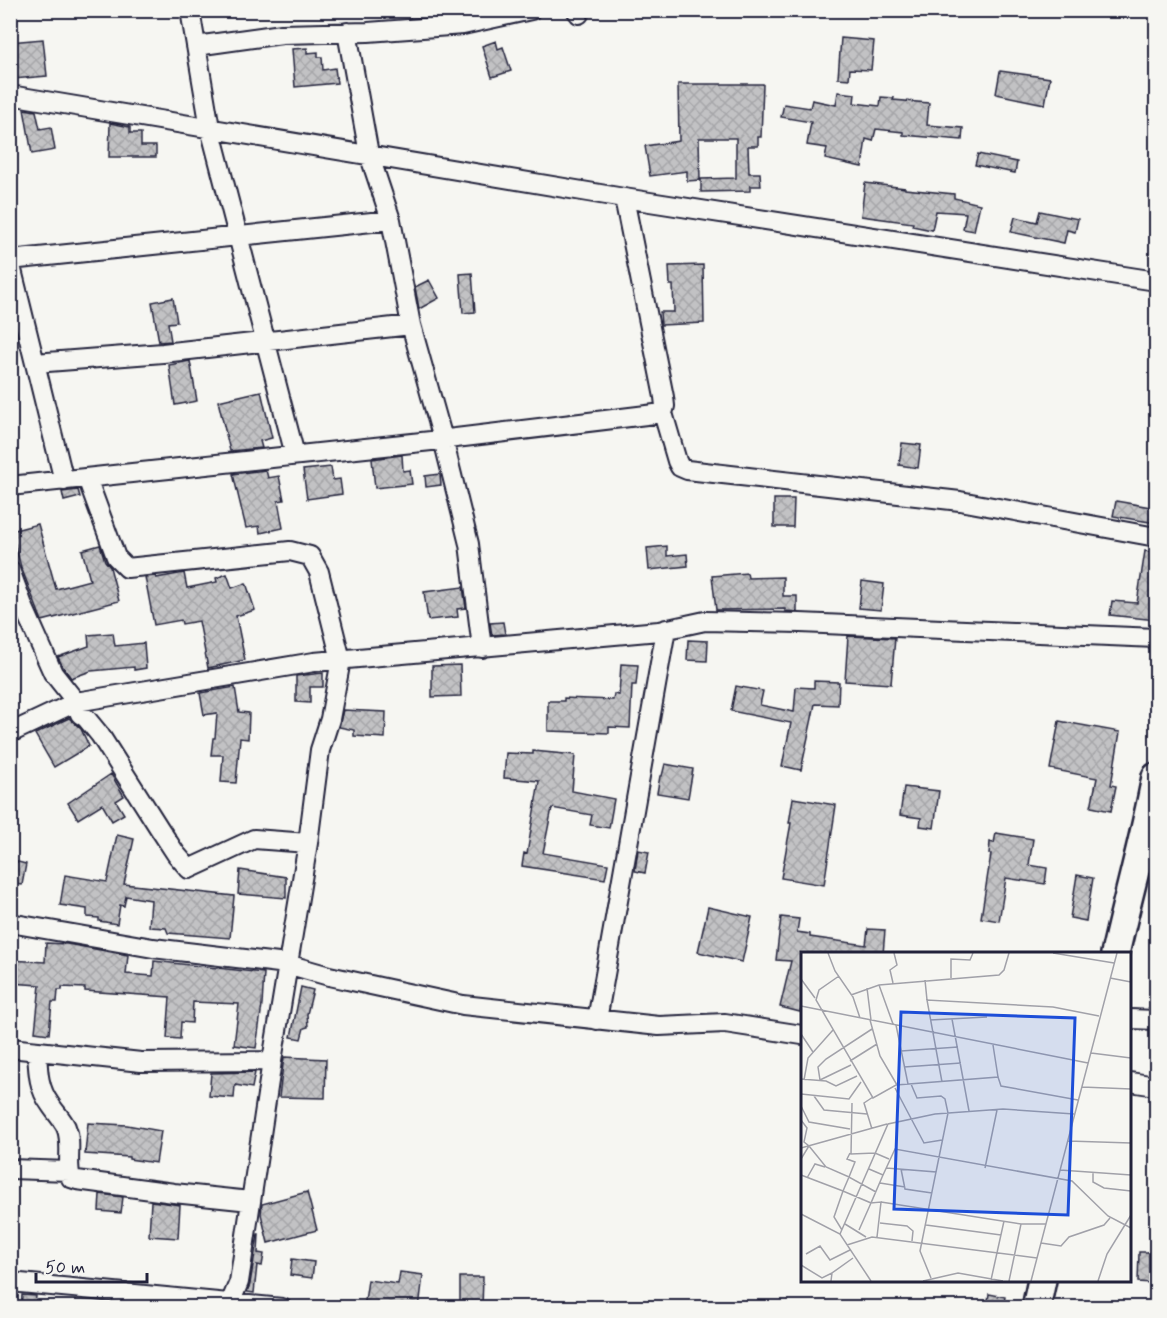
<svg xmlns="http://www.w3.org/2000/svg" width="1167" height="1318" font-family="Mynerve,sans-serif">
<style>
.building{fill:url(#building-cross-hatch);stroke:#22223b;stroke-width:1.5}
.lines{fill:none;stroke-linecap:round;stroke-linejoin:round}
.street-casing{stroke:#22223b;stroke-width:22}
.primary-casing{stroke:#22223b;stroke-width:32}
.street{stroke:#f6f6f2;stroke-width:18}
.primary{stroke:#f6f6f2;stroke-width:27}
.inset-road{fill:none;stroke:#a1a1a9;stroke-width:1.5}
.view{fill:#1d4ed8;fill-opacity:0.15;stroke:#1d4ed8;stroke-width:3}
.inset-edge{fill:none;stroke:#22223b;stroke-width:3}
</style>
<defs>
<pattern id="building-cross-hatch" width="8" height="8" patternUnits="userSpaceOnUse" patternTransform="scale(1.5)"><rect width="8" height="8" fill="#c2c2c4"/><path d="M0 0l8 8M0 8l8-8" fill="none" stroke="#a6a6a9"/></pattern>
</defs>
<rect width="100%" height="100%" fill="#f6f6f2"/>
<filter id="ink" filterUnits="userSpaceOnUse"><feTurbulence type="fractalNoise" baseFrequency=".0167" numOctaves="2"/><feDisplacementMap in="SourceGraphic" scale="12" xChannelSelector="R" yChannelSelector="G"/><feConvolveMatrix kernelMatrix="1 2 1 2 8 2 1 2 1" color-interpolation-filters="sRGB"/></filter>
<g filter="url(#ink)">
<path class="building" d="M841,38L874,41L871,70L850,69L849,79L838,78Z
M43,39L47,76L13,79L10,42Z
M496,41L498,49L503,47L511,71L492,77L482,46Z
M307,48V53L318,52V57H322L323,70L335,68L337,83L295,87L292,49Z
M1000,71L1050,78L1045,104L996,94Z
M678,84H763L761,137H758V146H748L749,173H760L761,186H750V191L701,192V179L736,178V138H699L700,180L687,181V171L650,176L645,146L679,141Z
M838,92L855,94L854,103L880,106L881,97L894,98L893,100L929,103L927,125L963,128L962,140L903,135V132L876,129L873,141L866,139L862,167L825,159L827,148L807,145L811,122L781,117L784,104L810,108L812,100L836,105Z
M24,109L36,111L40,129L51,127L55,150L32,154Z
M110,123L130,127V133H141V146H156V157H109Z
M978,154L1017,162L1015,173L975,165Z
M865,183L905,188V189L954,194V198L980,204L974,231L963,229L966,213L936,211L932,230L912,226L913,223L861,216Z
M1040,211L1078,219L1075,232L1067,230L1064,243L1011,232L1015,217L1037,222Z
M703,265L704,323L661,325L660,312H674L673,285H670L669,266Z
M472,273L475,312L463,313L460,274Z
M429,280L439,298L419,309L415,287Z
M173,298L177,322L168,323L171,341L159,342L152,302Z
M190,361L197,401L175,405L169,365Z
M261,391L272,438L260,441L262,448L230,451L218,401Z
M902,443L921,445L918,468L899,465Z
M402,455L403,471L410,470L412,484L375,488L372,459Z
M331,467L333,480L340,479L342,494L307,499L303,470Z
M266,470L268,478L279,476L284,500L278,501L283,528L260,533L259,526L246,528L233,474Z
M440,474L441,485L426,487L425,476Z
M78,490L80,497L64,501L62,492Z
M774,499H794L793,527H774Z
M1116,501L1156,508V523L1113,516Z
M38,524L56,589L90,580L82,550L100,545L105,561L110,567L119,601L42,621L21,567L11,531Z
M667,546V556L687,554L688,566L649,570L647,548Z
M1145,551L1156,553V620L1110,615L1112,601L1137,603Z
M184,573L187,588L217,582L216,578L227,574L232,588L246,583L255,610L236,616L245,660L208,668L199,621L182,624L181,620L154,625L145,577L156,576V578Z
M747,573L748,578L783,577V596H797V612L785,611V609L716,610L712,576Z
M862,581L884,584L881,610L859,608Z
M463,587L466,608L457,609L458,617L428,620L424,592Z
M503,622L505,634L492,635L490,623Z
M113,633L115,646L144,643L146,668L134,670V667L91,671L71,678L63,667L58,657L89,646L88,635Z
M848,636L895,638L891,684L845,681Z
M688,640L708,641L707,661L687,660Z
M621,664L638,665L636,685H632L630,728L609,727V733L548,731V701H564V698L613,700L614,694L619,695Z
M460,665L461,696L432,697V666Z
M323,673V687H310V703L296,702V676Z
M814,681L839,682L838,705L815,704L801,770L782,766L791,723L731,711L736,686L763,691L760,705L794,712L796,687L814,688Z
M235,687L239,712L249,713L248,739L240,738L236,783L221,782L223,755H211L213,738H215L217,713L204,715L200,693Z
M343,710L386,712L385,738L354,736V730L339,727Z
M69,718L81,729L89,746L54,767L35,734Z
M1059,721L1120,732L1111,785L1116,786L1111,811L1091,807L1097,778L1050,769Z
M533,751L575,755L572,791L614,799L609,828L590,825L592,815L552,808L543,853L608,864L605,879L522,866L524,853L527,854L539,781L504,778L506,753L533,754Z
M665,764L693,769L688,798L657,793L660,776H662Z
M111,774L124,796L116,801L124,814L112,821L102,804L78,819L68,803Z
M904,787L939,791L934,828L920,826L921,818L900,815Z
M793,798L836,805L824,885L781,878L791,823H789Z
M996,833L1033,839L1029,865L1047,868L1045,884L1006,878L999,921L981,918L991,854H989L990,842L994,843Z
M117,835L134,839L124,884L234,896L230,938L168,933L166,928L149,927L151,900L126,896L124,906L120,905L117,924L99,921V918L87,917V909L60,905L65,875L107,882Z
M638,850L649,852L645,873L635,871Z
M10,860L26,864L22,885L10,883Z
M240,870L286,877V898L238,894Z
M1077,875L1093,878L1086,921L1070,918Z
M708,907L752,917L742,962L698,952Z
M781,917L799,919L797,932L810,934V937L866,945L868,929L885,930L883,954H802V1003L800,1012L780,1007L791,961L776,960Z
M46,943L67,944L128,955L126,974L153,976L154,961L264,973L262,1005L256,1048L234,1045L239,1004L193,1002L192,1023L181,1022L180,1039L167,1038L170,997L85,991V988L62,987V990H58L57,1002H52L49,1034L35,1032L40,985L10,983V960L45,962Z
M301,987L313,990L307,1014L308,1027L304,1028L301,1039L291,1037Z
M284,1057L326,1059L325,1098L279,1097Z
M255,1072L252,1088L235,1085L234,1098L209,1096L211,1073Z
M88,1123L127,1125L161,1131L156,1163L129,1159V1157L85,1154Z
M307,1192L317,1230L268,1243L261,1214L262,1204Z
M100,1194L123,1197L121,1213L99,1211Z
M151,1201L180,1205L178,1238L149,1236Z
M258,1234H259L258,1253L264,1254L262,1266L257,1265L254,1293L247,1292L250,1284Z
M1139,1252H1152L1151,1283L1138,1282Z
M292,1259L314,1262L312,1278L290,1275Z
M400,1272L423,1275L419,1308H364L368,1280L398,1284Z
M460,1277H483L482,1308H460Z
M989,1294L1005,1297L1003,1308H987Z
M22,1295L36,1296L35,1308H21Z"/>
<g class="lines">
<g class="street-casing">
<path id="street" d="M190,10L210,128L295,455
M576,10L579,14
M347,32L369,154L391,220L411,325L443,439L469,544L482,648
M196,46L282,34L368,32L463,25L531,10
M10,95L624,198L1156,281
M10,260L391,220
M10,262L64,481
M35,363L163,353L411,325
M663,413L677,461L680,467L687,470L960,501L1156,537
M87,478L116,557L127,568L290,551L310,556L319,572L341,660L330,719L320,750L308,843L272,1061
M10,486L431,441L663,413L665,406L664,397L624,198
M10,570L24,608L53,673L76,702L80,714L86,718L100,735L159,828L176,854L189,869L254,839L308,843
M10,733L76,702L314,662L659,631L705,621L800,623L1156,638
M10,923L153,948L287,964L329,976L463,1005L659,1026L725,1023L802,1035
M1130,1019L1156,1020
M597,1020L666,629
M10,1048L141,1062L272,1061L239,1282L228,1308
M37,1051C38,1070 38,1088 50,1104C55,1112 62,1119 66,1127C73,1143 66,1162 71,1178L77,1180L174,1193L250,1201
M1130,1082L1156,1086
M10,1169L69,1171
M10,1282L282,1308"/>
</g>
<g class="primary-casing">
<path id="primary" d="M1115,954C1128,895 1145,837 1156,777
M1036,1308L1042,1280"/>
</g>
<use href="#street" class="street"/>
<use href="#primary" class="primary"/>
</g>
</g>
<g transform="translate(801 952)">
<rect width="330" height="330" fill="#f6f6f2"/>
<path class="inset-road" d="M27,1L34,19L52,45L59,66M252,1L313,11M38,24L18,38L15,48L72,146L95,133L197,125L192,93M150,26V7L169,8L172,1M309,26L330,30M0,27L14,46M124,28L126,48M92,31L89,18L96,13L93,1M78,33L92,72M66,36L70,68M50,43L78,33L198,23L203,18L208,1M0,54L287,111M151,67L168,159M69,68L79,104L96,133M129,68L186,65M95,73L107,132M0,82L12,100M100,99L157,95M290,101L330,106M49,109L76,92M103,115L160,111M197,125L200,134L277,148M0,127L25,129L35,134L56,124M3,128L7,106L32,78M19,128L17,115L25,107L71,77M19,128L50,113M141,130L126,48L252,55L298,64M110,132L116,146L140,144L144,147L147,161L135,220M281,135L330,137M94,136L123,191L141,188M0,142L48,147L60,130M13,144L23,158L66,162M51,151L50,202L74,201L88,207M0,154L8,170L49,177M0,168L6,176L3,190L8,194L0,207M71,177L63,151L72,145M267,189L330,191M8,194L25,215L48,225L54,210L46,207L49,201M0,196L86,172M85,216L135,220L119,299L130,326M184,216L196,158M68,217L82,223L94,197L271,229L307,264L330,276M100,217L104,237L131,241M259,218L330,223M292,221V230L303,236L330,239M0,223L42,239L48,225L75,240M6,226L14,212L24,215M79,231L104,235M80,250L220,272H245M0,262L39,282L70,329M79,271L106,274L112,279L111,289M44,272L65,285M125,273L200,283M41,278L33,265L42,239L70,251L58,278M39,282L87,172L134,162L202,157L273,162M76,285L80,250L70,251L82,223M240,291L260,294L268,285L303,273L309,266M46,293L71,285L236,306M5,302L19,294L29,308L49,298M0,313L21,326L31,321M190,328L203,269M30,329L31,321L52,306M122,329L157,321L202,329M208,329L220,272M230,329L316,1M297,329L306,302L330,263"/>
<path class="view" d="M100,60L274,66L267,263L93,257Z"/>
<rect width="330" height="330" class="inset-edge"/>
</g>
<rect width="1167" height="1318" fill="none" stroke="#f6f6f2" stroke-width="36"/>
<rect x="18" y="18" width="1131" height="1282" fill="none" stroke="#22223b" stroke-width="2" filter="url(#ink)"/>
<path d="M36 1273v9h111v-9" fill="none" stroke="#22223b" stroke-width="3"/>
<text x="45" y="1273" font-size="18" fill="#22223b" stroke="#f6f6f2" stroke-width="4.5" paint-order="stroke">50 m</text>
</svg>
